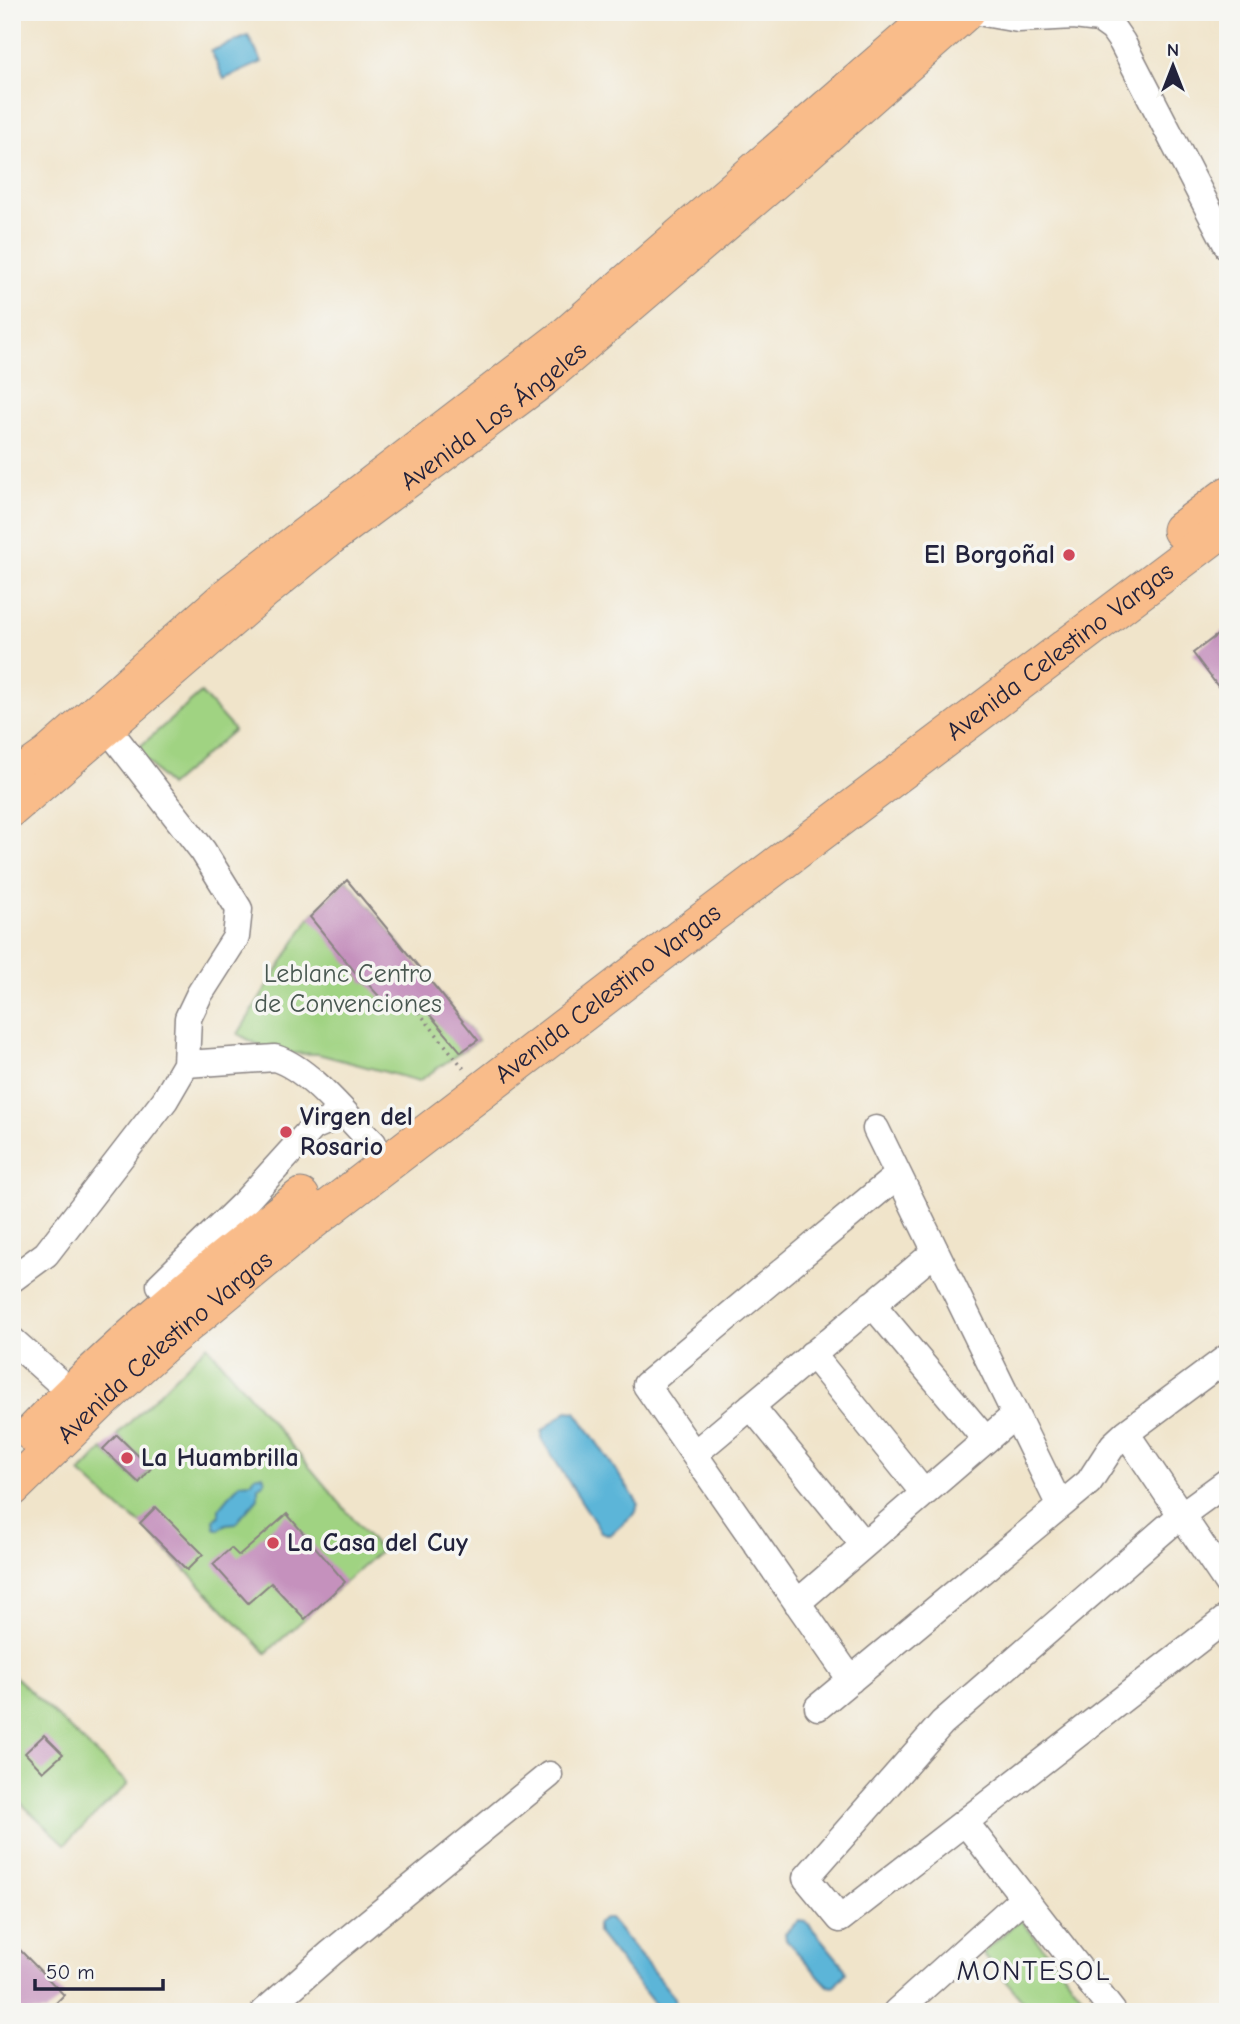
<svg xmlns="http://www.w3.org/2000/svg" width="1240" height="2024" font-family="'Comic Neue',sans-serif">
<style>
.green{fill:#a0d382;stroke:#617a5e;stroke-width:2}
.water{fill:#5bb5d8;stroke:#3e6c8a;stroke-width:2}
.building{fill:#c591bd}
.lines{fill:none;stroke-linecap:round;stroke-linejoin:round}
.minor-casing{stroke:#898382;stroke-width:29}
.major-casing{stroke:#898382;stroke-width:34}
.highway-casing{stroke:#898382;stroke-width:39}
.path{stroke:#898382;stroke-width:3.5;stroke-dasharray:2 5;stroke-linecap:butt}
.minor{stroke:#fff;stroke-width:26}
.major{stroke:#f9bc8a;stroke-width:32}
.highway{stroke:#f9bc8a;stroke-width:37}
.poi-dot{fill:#d1495b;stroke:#f6f6f2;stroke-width:2.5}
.labels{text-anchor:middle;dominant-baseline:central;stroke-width:7;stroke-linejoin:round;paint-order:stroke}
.street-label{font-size:26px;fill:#22223b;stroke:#f6f6f2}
.poi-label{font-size:26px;font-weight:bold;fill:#22223b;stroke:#f6f6f2;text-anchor:start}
.park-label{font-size:26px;fill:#485750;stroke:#f6f6f2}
.neighbourhood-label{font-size:28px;letter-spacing:2px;fill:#22223b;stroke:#f6f6f2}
</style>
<rect width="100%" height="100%" fill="#f6f6f2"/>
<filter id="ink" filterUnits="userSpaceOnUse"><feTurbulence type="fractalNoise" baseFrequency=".0143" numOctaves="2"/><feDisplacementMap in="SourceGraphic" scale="14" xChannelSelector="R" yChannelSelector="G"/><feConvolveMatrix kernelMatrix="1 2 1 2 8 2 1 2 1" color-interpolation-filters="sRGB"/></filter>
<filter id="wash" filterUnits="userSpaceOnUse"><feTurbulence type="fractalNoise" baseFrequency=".00686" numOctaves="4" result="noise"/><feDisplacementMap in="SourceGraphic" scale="28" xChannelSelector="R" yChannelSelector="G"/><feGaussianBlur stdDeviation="1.57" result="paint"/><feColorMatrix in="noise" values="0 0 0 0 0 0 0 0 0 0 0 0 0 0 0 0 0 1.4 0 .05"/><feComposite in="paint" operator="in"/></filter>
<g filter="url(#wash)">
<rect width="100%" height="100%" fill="#f0e4ca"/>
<path class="green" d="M201,693L234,730L169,786L137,749Z
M347,880L478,1040L419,1081L318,1054L273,1053L238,1034L310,917Z
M207,1345L380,1551L266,1653L140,1523L121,1510L80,1473L103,1449L139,1483L151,1468L117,1435Z
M12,1674L128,1784L65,1844L12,1795Z
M1020,1919L1082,1995L1060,2012H1032L983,1953Z"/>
<path class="water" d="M248,36L262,62L224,79L211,51Z
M567,1411L576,1412L638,1503L636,1512L610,1535L601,1532L542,1440V1431Z
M257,1475H263L265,1481L258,1487V1498L236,1523L226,1524L219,1530L215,1528L214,1520L219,1516V1509L240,1483L252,1482L254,1477Z
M605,1919H610L675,1998L676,2004L668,2012L660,2011L597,1932V1924Z
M798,1921L807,1922L845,1968L846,1973L834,1987L828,1986L786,1940L785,1933Z"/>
<g id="blocks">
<path class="building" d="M1228,627V700L1193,653Z
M347,880L441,994L478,1040L461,1052L415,997L401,1008H390L366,982L364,983L310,917Z
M117,1435L151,1468L139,1483L103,1449Z
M156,1507L203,1554L187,1570L140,1523Z
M287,1514L345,1582L305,1619L271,1583L248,1603L213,1564L231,1548L239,1556Z
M44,1735L63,1754L43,1772L25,1753Z
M19,1949L64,1995L47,2012H12V1956Z"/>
</g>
</g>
<g filter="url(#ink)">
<use href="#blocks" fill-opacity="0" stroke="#898382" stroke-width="2"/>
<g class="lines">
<g class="minor-casing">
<path id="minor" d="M978,12L1018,19L1074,16L1099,19L1113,29L1122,42L1228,247
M109,730L203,851L239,909L236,937L199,995L188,1018L186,1064
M186,1064L275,1058C310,1069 346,1116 373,1143
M876,1129L1060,1506
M12,1279L46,1254L165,1100L186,1064
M160,1285L244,1203L313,1127L344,1114
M872,1304L986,1440
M12,1340L59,1382
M812,1354L924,1493
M751,1406L864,1545
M1126,1433L1228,1584
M694,1454L935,1252
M1228,1481L1180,1516L942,1723L806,1878L840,1919L1228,1617
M797,1603L1015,1415
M851,1680L646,1385L898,1175
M818,1707L1089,1482L1113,1445L1126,1433L1228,1357
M965,1822L1113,2012
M264,2012L331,1953L549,1775
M896,2012L1023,1898"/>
</g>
<g class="major-casing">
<g id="major">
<path d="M12,778L47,753L232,589L564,334L934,12"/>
<path id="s1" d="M12,811L267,591L331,539L541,383L780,179L969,12"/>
</g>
</g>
<g class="highway-casing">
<g id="highway">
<path d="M1181,530L1228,495"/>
<path d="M32,1433C114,1347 207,1270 301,1197"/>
<path id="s2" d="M12,1488L103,1399L167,1341L307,1225L695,927L1228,525"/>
</g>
</g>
<path class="path" d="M410,1001L465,1070"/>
<use href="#minor" class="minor"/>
<use href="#major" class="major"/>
<use href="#highway" class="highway"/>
</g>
</g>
<g class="poi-dot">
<circle cx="1069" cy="555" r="7"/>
<circle cx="286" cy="1132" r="7"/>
<circle cx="127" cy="1458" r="7"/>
<circle cx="273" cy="1543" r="7"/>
</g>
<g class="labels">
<g class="street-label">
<text stroke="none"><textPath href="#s1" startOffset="623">Avenida Los Ángeles</textPath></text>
<text stroke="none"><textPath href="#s2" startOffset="1342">Avenida Celestino Vargas</textPath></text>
<text stroke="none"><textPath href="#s2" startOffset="775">Avenida Celestino Vargas</textPath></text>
<text stroke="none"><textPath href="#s2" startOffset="208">Avenida Celestino Vargas</textPath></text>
</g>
<g class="poi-label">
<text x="1055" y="555" text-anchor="end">El Borgoñal</text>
<text x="300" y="1117">Virgen del<tspan x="300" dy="30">Rosario</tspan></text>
<text x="141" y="1458">La Huambrilla</text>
<text x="287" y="1543">La Casa del Cuy</text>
</g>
<g class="park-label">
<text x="348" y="974">Leblanc Centro<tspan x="348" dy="30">de Convenciones</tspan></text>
</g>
<g class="neighbourhood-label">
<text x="1034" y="1971">MONTESOL</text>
</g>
</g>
<rect width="1240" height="2024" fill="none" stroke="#f6f6f2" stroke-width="42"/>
<g transform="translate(1173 66)" stroke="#f6f6f2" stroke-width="5" paint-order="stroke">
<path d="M0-5L12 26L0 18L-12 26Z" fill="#22223b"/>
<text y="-10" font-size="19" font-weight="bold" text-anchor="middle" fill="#22223b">N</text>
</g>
<path d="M35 1979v10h128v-10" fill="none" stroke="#22223b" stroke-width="3.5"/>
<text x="46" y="1979" font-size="21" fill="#22223b" stroke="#f6f6f2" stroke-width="5" paint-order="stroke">50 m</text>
</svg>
